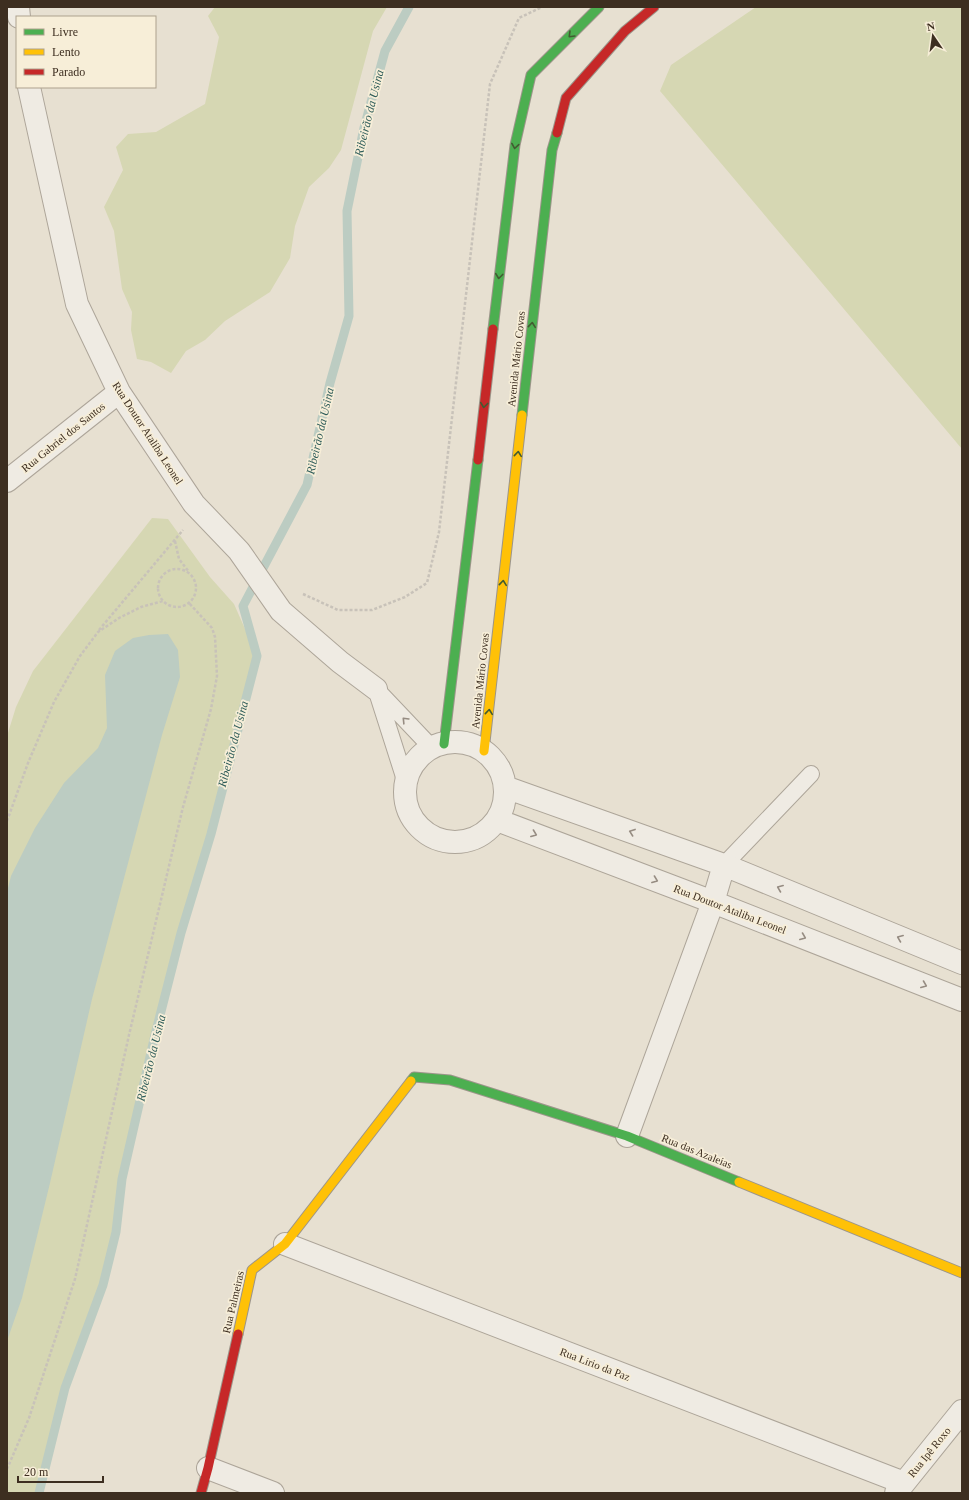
<svg xmlns="http://www.w3.org/2000/svg" width="969" height="1500" font-family="'Times New Roman',serif">
<style>
.green{fill:#d6d7b3}
.water{fill:#bcccc2}
.lines{fill:none;stroke-linecap:round;stroke-linejoin:round}
.stream{stroke:#bcccc2;stroke-width:9}
.lane-casing{stroke:#ada599;stroke-width:18}
.street-casing{stroke:#ada599;stroke-width:24}
.fast-casing{stroke:#9c958a;stroke-width:11}
.slow-casing{stroke:#9c958a;stroke-width:11}
.jam-casing{stroke:#9c958a;stroke-width:11}
.path{stroke:#c8c2b9;stroke-width:2.5;stroke-dasharray:3 2;stroke-linecap:butt}
.lane{stroke:#efebe3;stroke-width:16}
.street{stroke:#efebe3;stroke-width:22}
.fast{stroke:#4caf50;stroke-width:9}
.slow{stroke:#ffc107;stroke-width:9}
.jam{stroke:#c62828;stroke-width:9}
.oneway{stroke:#425b31}
.oneway2{stroke:#968c82}
.labels{text-anchor:middle;dominant-baseline:central;stroke-width:3.5;stroke-linejoin:round;paint-order:stroke}
.street-label{font-size:11px;fill:#3d2e20;stroke:#f7eed8}
.water-label{font-size:12px;font-style:italic;fill:#2f5d5a;stroke:#f7eed8}
</style>
<rect width="100%" height="100%" fill="#e7e0d1"/>
<path class="green" d="M215,7H387L373,31L341,150L329,168L309,187L295,226L290,258L270,292L225,321L205,340L186,351L171,373L151,362L137,359L131,330L132,312L122,289L114,231L104,207L123,170L116,147L128,134L156,132L205,104L219,37L208,16Z
M756,7H962V449L660,91L671,65Z
M152,518L168,519L210,577L234,604L257,656L211,834L181,933L155,1035L122,1179L116,1232L103,1285L65,1388L39,1493H7V736L16,707L33,671Z"/>
<path class="water" d="M168,634L178,650L180,677L162,735L92,999L50,1183L22,1298L7,1341V892L11,876L35,828L64,783L98,748L107,728L105,675L115,651L133,638L149,635Z"/>
<g class="lines">
<path class="stream" d="M39,1493L65,1388L103,1285L116,1232L122,1179L155,1035L181,933L211,834L257,656L243,606L307,485L330,383L349,316L347,211L364,128L385,51L409,7"/>
<g class="lane-casing">
<path id="lane" d="M406,783L376,689L432,748
M724,865L811,774"/>
</g>
<g class="street-casing">
<path id="street" d="M18,7L19,17
M29,87L77,304L119,392L194,504L239,551L281,611L340,662L376,689
M7,481L119,392
M405 792a50 50 0 1 1 100 0a50 50 0 1 1-100 0Z
M505,787L724,865L962,963
M497,820L713,902L962,1000
M627,1136L713,902L724,865
M285,1244L904,1483
M208,1468L273,1493
M896,1493L962,1411"/>
</g>
<g class="fast-casing">
<path id="fast" d="M493,329L515,145L531,75L599,7
M522,415L552,150L557,133
M444,744L478,460
M411,1081L414,1077L450,1080L627,1136L739,1182"/>
</g>
<g class="slow-casing">
<path id="slow" d="M484,751L522,415
M739,1182L962,1273
M238,1334L252,1270L285,1244L411,1081"/>
</g>
<g class="jam-casing">
<path id="jam" d="M557,133L566,98L625,31L654,7
M478,460L493,329
M201,1493L208,1468L238,1334"/>
</g>
<path class="path" d="M175,541L179,559L189,572
M158 588a19 19 0 1 1 38 0a19 19 0 1 1-38 0Z
M303,594L338,610H372L405,597L427,583L439,532L490,84L519,18L542,7
M99,630L183,530
M7,821L28,763L54,702L80,656L98,632L119,618L141,607L163,601
M7,1469L29,1418L75,1279L129,1035L183,807L211,709L217,676L215,637L212,628L189,603"/>
<use href="#lane" class="lane"/>
<use href="#street" class="street"/>
<use href="#fast" class="fast"/>
<use href="#slow" class="slow"/>
<use href="#jam" class="jam"/>
</g>
<defs><path id="oneway-chevron" d="M-2-3.5L2.5 0L-2 3.5" fill="none" stroke-width="1.6" stroke-linecap="round" stroke-linejoin="round"/></defs>
<g class="oneway">
<use href="#oneway-chevron" transform="translate(571 35) rotate(135)"/>
<use href="#oneway-chevron" transform="translate(515 146) rotate(99)"/>
<use href="#oneway-chevron" transform="translate(499 276) rotate(97)"/>
<use href="#oneway-chevron" transform="translate(532 325) rotate(-84)"/>
<use href="#oneway-chevron" transform="translate(484 405) rotate(97)"/>
<use href="#oneway-chevron" transform="translate(518 454) rotate(-84)"/>
<use href="#oneway-chevron" transform="translate(503 583) rotate(-84)"/>
<use href="#oneway-chevron" transform="translate(489 712) rotate(-84)"/>
</g>
<g class="oneway2">
<use href="#oneway-chevron" transform="translate(405 720) rotate(-134)"/>
<use href="#oneway-chevron" transform="translate(632 832) rotate(-160)"/>
<use href="#oneway-chevron" transform="translate(534 834) rotate(21)"/>
<use href="#oneway-chevron" transform="translate(655 880) rotate(21)"/>
<use href="#oneway-chevron" transform="translate(780 888) rotate(-158)"/>
<use href="#oneway-chevron" transform="translate(803 937) rotate(22)"/>
<use href="#oneway-chevron" transform="translate(900 938) rotate(-158)"/>
<use href="#oneway-chevron" transform="translate(924 985) rotate(22)"/>
</g>
<g class="labels">
<g class="street-label">
<text transform="translate(516 359) rotate(-84)">Avenida Mário Covas</text>
<text transform="translate(148 433) rotate(57)">Rua Doutor Ataliba Leonel</text>
<text transform="translate(63 437) rotate(-39)">Rua Gabriel dos Santos</text>
<text transform="translate(480 681) rotate(-84)">Avenida Mário Covas</text>
<text transform="translate(730 909) rotate(21)">Rua Doutor Ataliba Leonel</text>
<text transform="translate(697 1151) rotate(22)">Rua das Azaleias</text>
<text transform="translate(233 1302) rotate(-77)">Rua Palmeiras</text>
<text transform="translate(595 1364) rotate(21)">Rua Lirio da Paz</text>
<text transform="translate(929 1452) rotate(-51)">Rua Ipê Roxo</text>
</g>
<g class="water-label">
<text transform="translate(369 113) rotate(-76)">Ribeirão da Usina</text>
<text transform="translate(320 431) rotate(-77)">Ribeirão da Usina</text>
<text transform="translate(233 744) rotate(-75)">Ribeirão da Usina</text>
<text transform="translate(151 1058) rotate(-76)">Ribeirão da Usina</text>
</g>
</g>
<rect width="969" height="1500" fill="none" stroke="#3d2e20" stroke-width="16"/>
<rect x="16" y="16" width="140" height="72" fill="#f7eed8" stroke="#ada18e"/>
<rect x="24" y="29" width="20" height="6" fill="#4caf50" stroke="#ada18e"/>
<text x="52" y="36" font-size="12" fill="#3d2e20">Livre</text>
<rect x="24" y="49" width="20" height="6" fill="#ffc107" stroke="#ada18e"/>
<text x="52" y="56" font-size="12" fill="#3d2e20">Lento</text>
<rect x="24" y="69" width="20" height="6" fill="#c62828" stroke="#ada18e"/>
<text x="52" y="76" font-size="12" fill="#3d2e20">Parado</text>
<g transform="translate(933 36) rotate(347)" stroke="#f7eed8" stroke-width="3" paint-order="stroke">
<path d="M0-3L7 15L0 10L-7 15Z" fill="#3d2e20"/>
<text y="-6" font-size="11" font-weight="bold" text-anchor="middle" fill="#3d2e20">N</text>
</g>
<path d="M18 1476v6h85v-6" fill="none" stroke="#3d2e20" stroke-width="2"/>
<text x="24" y="1476" font-size="12" fill="#3d2e20" stroke="#f7eed8" stroke-width="3" paint-order="stroke">20 m</text>
</svg>
